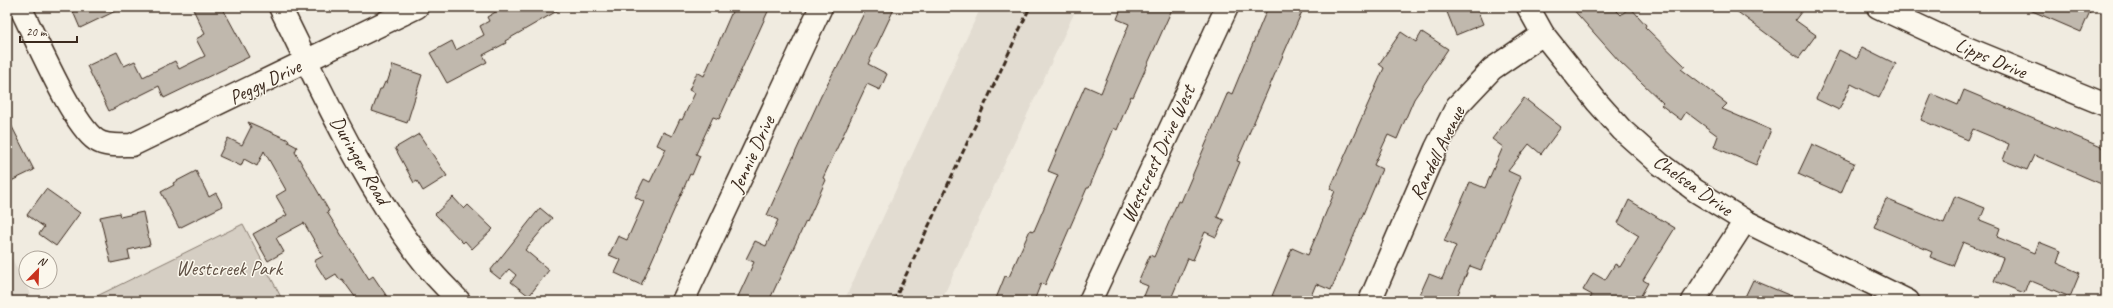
<svg xmlns="http://www.w3.org/2000/svg" width="2113" height="308" font-family="Caveat,sans-serif">
<style>
.built{fill:#e2dcd1}
.green{fill:#d5cec3;stroke:#887c70}
.building{fill:#c0b8ad;stroke:#3b2a1e}
.lines{fill:none;stroke-linecap:round;stroke-linejoin:round}
.minor-casing{stroke:#3b2a1e;stroke-width:25}
.minor{stroke:#fbf7ec;stroke-width:22}
.rail{stroke:#3b2a1e;stroke-width:3;stroke-dasharray:6 3;stroke-linecap:butt}
.labels{text-anchor:middle;dominant-baseline:central;stroke-width:3;stroke-linejoin:round;paint-order:stroke}
.street-label{font-size:20px;fill:#3b2a1e;stroke:#fbf7ec}
.park-label{font-size:20px;fill:#625347;stroke:#fbf7ec}
</style>
<rect width="100%" height="100%" fill="#f0ebe0"/>
<filter id="ink" filterUnits="userSpaceOnUse"><feTurbulence type="fractalNoise" baseFrequency=".025" numOctaves="2"/><feDisplacementMap in="SourceGraphic" scale="8" xChannelSelector="R" yChannelSelector="G"/><feConvolveMatrix kernelMatrix="1 2 1 2 8 2 1 2 1" color-interpolation-filters="sRGB"/></filter>
<g filter="url(#ink)">
<path class="built" d="M981,7H1077L941,301H844Z
M7,249L34,301H7Z"/>
<path class="green" d="M243,224L283,301H87Z"/>
<path class="building" d="M71,7H124L80,28Z
M192,7H222L249,57L164,98L159,86L109,111L87,66L117,52L124,66L135,61L143,77L175,61L179,69L205,56L196,39L205,34Z
M504,7H564L505,41L506,43L483,55L487,62L447,83L430,53L452,41L456,50L484,35L480,26L489,21L487,17Z
M734,7H770L719,119L713,117L696,154L700,156L692,175L690,174L641,285L615,273L621,260L609,255L618,236L627,240L644,202L635,197L644,179L650,182L666,149L657,145L663,132L672,136L680,119L682,120L695,93L689,90L697,72L704,76Z
M867,7H895L868,64L887,74L880,90L867,84L823,178L826,180L807,222L806,221L769,301H736L754,262L746,259L755,241L766,246L778,220L767,215L821,96L836,67L837,68Z
M1122,7H1173L1133,97L1131,96L1117,130L1114,128L1089,188H1087L1045,285L1041,283L1034,301H995L1005,276L1009,277L1030,230L1034,231L1058,175L1048,171L1085,86L1101,93L1129,24L1117,19Z
M1268,7H1304L1237,161L1240,162L1217,217L1224,220L1216,237L1205,232L1193,260L1188,258L1170,301H1142L1148,286L1138,282L1150,255L1154,257L1178,201L1181,202L1228,92L1232,94Z
M1445,7H1476L1483,24L1456,35Z
M1571,7H1613L1621,15L1630,7L1646,25L1645,27L1685,66L1681,69L1727,104L1722,109L1771,130L1756,165L1714,147L1718,136L1686,112L1681,120L1661,105L1663,103L1619,61Z
M1731,7H1805L1795,20L1816,35L1799,58Z
M2023,7H2092L2081,32Z
M1401,32L1416,42L1422,32L1448,49L1414,99L1397,139L1388,135L1374,165L1382,169L1331,290L1316,284L1309,301H1285L1272,296L1292,248L1308,255L1335,191L1330,189L1384,68L1379,64Z
M1862,47L1896,64L1879,98L1851,84L1839,110L1816,99L1839,50L1857,59Z
M393,65L422,75L407,123L372,111L380,89H382L385,82L387,83Z
M1964,90L2106,149V186L2034,155L2027,170L2003,160L2009,144L1973,129L1968,140L1921,120L1932,94L1958,105Z
M1524,98L1561,127L1541,154L1529,144L1508,171L1521,177L1481,270L1470,266L1455,301H1417L1429,274L1442,279L1456,246L1444,241L1470,182L1485,188L1503,147L1492,139Z
M7,117L34,170L7,183Z
M248,122L289,140L288,142L297,147L295,152L329,211L327,212L369,279L373,276L390,301H358L342,279L340,280L336,274L326,280L314,261L323,256L304,223L276,238L284,252L268,261L253,234L287,215L276,196L286,190L264,151L257,166L244,159L241,166L219,156L228,138L242,145L251,127Z
M419,134L447,176L423,191L417,181L414,183L395,148Z
M1812,144L1854,163L1841,193L1798,174Z
M196,171L209,197L216,193L223,206L179,228L161,192L174,185L173,183Z
M46,189L80,213L56,246L39,234L44,227L27,215Z
M1955,196L1985,208L1980,220L2000,228L1997,237L2035,253L2039,242L2061,251L2057,263L2080,273L2070,297L2029,280L2024,293L1994,281L2003,258L1963,242L1953,266L1930,257L1932,252L1874,227L1886,199L1944,223Z
M453,197L464,209L468,205L493,229L472,249L465,241L463,243L435,214Z
M1629,200L1675,228L1643,280L1648,283L1638,301H1589L1592,295L1583,290L1593,273L1605,280L1615,264L1620,267L1639,236L1618,223Z
M540,208L552,218L525,250L549,270L529,296L511,282L516,275L509,269L500,279L490,271Z
M143,212L150,245L128,250L130,259L111,263L100,217L119,213L120,217Z
M1753,280L1803,301H1743Z"/>
<g class="lines">
<g class="minor-casing">
<path id="minor" d="M20,7C35,36 72,124 96,140C106,147 121,145 132,145L417,7
M280,7C323,94 365,188 426,265C436,278 448,289 459,301
M1528,7L1543,34L1597,102L1622,130L1660,164L1696,191L1745,221L1908,301
M1878,7L1964,47L2106,105
M683,301L821,7
M1090,301L1227,7
M1370,301L1436,148L1457,106L1492,69L1543,34
M1693,301L1745,221"/>
</g>
<use href="#minor" class="minor"/>
<path class="rail" d="M894,301L1030,7"/>
</g>
</g>
<g class="labels">
<g class="street-label">
<text transform="translate(1991 58) rotate(23)">Lipps Drive</text>
<text transform="translate(265 82) rotate(-26)">Peggy Drive</text>
<text transform="translate(1437 153) rotate(-64)">Randell Avenue</text>
<text transform="translate(752 154) rotate(-65)">Jennie Drive</text>
<text transform="translate(1158 154) rotate(-65)">Westcrest Drive West</text>
<text transform="translate(360 160) rotate(60)">Duringer Road</text>
<text transform="translate(1693 185) rotate(35)">Chelsea Drive</text>
</g>
<g class="park-label">
<text x="229" y="268">Westcreek Park</text>
</g>
</g>
<rect width="2113" height="308" fill="none" stroke="#fbf7ec" stroke-width="24"/>
<rect x="12" y="12" width="2089" height="284" fill="none" stroke="#3b2a1e" stroke-width="1.5" filter="url(#ink)"/>
<g transform="translate(38 270) rotate(23)"><circle r="19" fill="#fbf7ec" stroke="#aea59a"/>
<path d="M0-3L7 15L0 10L-7 15Z" fill="#c8321e"/>
<text y="-6" font-size="11" font-weight="bold" text-anchor="middle" fill="#3b2a1e">N</text>
</g>
<path d="M20 36v6h57v-6" fill="none" stroke="#3b2a1e" stroke-width="2"/>
<text x="26" y="36" font-size="12" fill="#3b2a1e" stroke="#fbf7ec" stroke-width="3" paint-order="stroke">20 m</text>
</svg>
